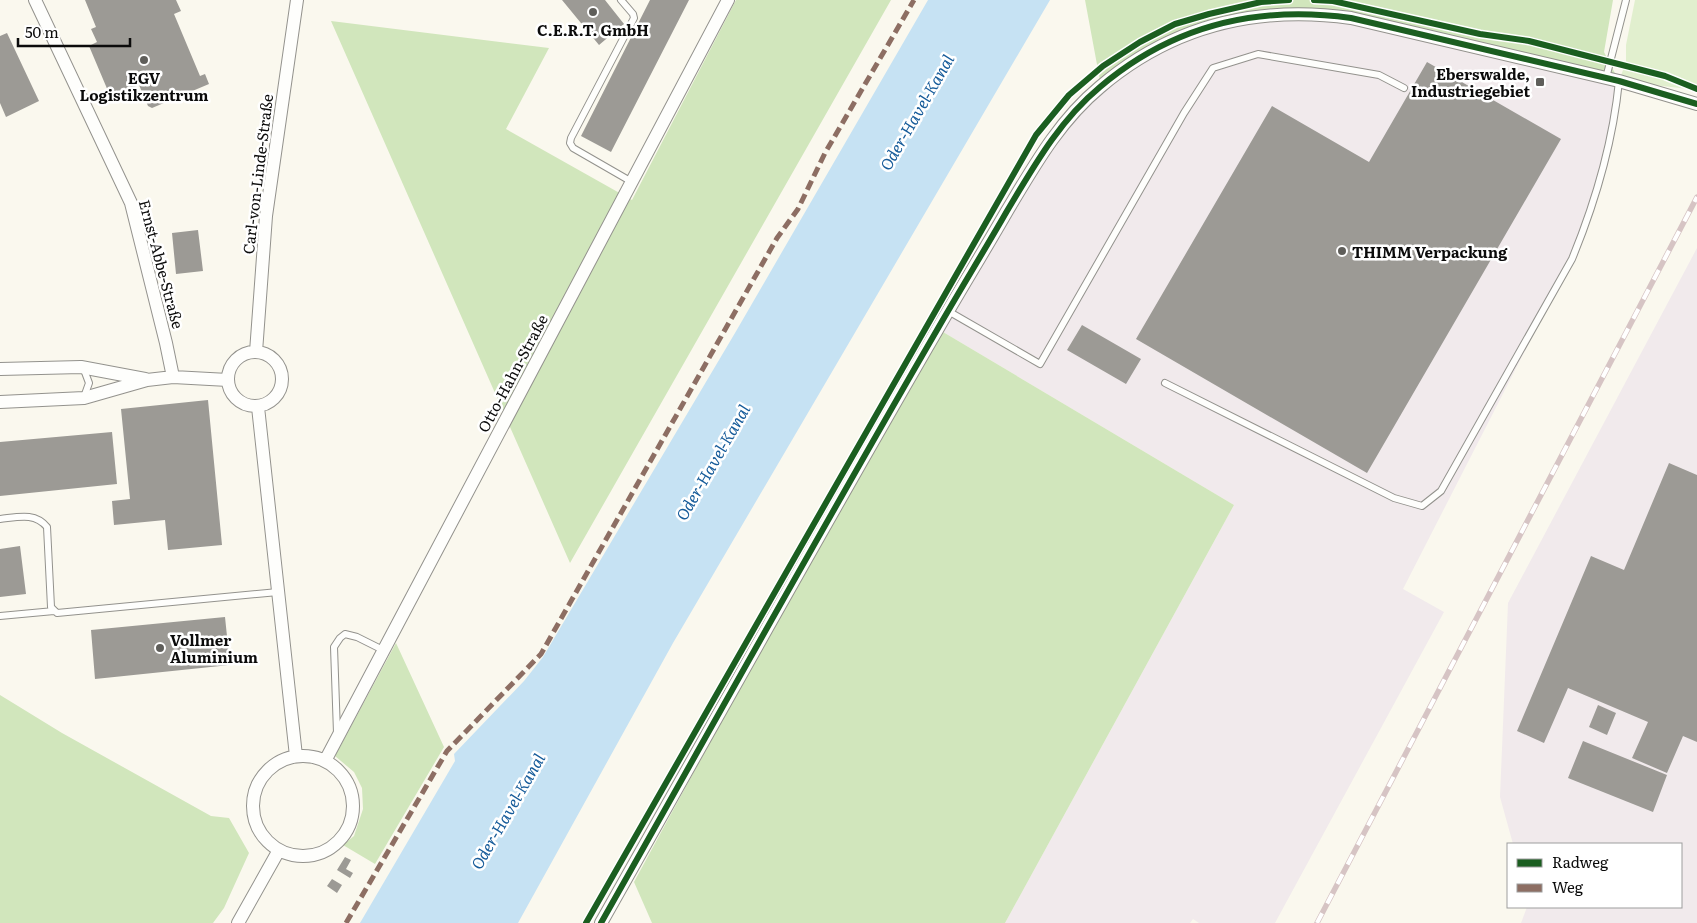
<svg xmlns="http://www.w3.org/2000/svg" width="1697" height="923" font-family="Literata,serif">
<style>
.industrial{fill:#f1eaec}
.green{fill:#e1efce}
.forest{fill:#d1e6bc}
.water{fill:#c6e2f3}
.building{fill:#9c9a95}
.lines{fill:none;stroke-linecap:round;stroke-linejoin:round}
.service-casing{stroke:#93928d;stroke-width:8}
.minor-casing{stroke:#93928d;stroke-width:14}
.service{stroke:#fefefc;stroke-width:6}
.minor{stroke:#fefefc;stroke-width:12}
.rail-casing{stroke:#d6c4c4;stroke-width:5.5}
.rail{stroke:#fff;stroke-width:4;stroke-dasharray:11;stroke-linecap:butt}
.quiet{stroke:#8d6e63;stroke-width:5;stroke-dasharray:10 5;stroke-linecap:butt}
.cycleway-casing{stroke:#fff;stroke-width:9}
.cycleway{stroke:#1b5e20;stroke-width:6}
.poi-dot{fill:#5f5e5a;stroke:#fff;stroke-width:2}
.labels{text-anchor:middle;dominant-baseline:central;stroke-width:5;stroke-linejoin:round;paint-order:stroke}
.poi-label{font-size:15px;font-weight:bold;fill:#0b0b0b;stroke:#fff}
.street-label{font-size:15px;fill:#0b0b0b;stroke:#fff}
.water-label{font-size:16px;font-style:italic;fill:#175c9a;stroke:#fff}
</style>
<rect width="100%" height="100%" fill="#faf8ee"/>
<path class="industrial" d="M1296,15L1351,18L1619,81L1595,195L1572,259L1403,589L1444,612L1275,923H1199L1193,919L1190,923H1005L1234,505L938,329L1052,138L1140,58L1212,26Z
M1697,248V923H1521L1527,907H1681V844H1513L1500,797L1508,603Z"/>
<path class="green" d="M1635,0H1697V90L1619,81L1626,62V45Z"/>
<path class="forest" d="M736,0H891L570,563L331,21L549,48L506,129L632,200Z
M1085,0H1613L1604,52L1619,81L1351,18L1296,15L1212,26L1140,58L1101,86Z
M938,329L1234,505L1005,923H652L634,882L899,395Z
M396,643L444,747L375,864L343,845L354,836L363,809L362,788L354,772L335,756Z
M0,695L62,733L211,816L229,818L249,853L224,908L213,923H0Z"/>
<path class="water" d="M928,0H1050L673,643L518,923H360L455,761L454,754L524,681L543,657L735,333Z"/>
<path class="building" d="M85,0H176L181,11L174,14L200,76L205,74L209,84L152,108L148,106L139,85L111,98L89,46L97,42L91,29L96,27Z
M562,0H605L624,24L599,45Z
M650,0H689L611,152L581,136Z
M7,33L39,101L6,117L0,103V36Z
M1427,62L1561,139L1367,473L1136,339L1272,106L1369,162Z
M198,230L203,271L176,274L172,233Z
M1082,325L1141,359L1126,384L1067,350Z
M208,400L222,545L168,550L165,520L114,525L112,501L130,499L121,409Z
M112,432L117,484L0,496V442Z
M1669,463L1697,475V742L1683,736L1667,773L1632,758L1648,722L1568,688L1544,743L1517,731L1591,556L1624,570Z
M20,546L26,594L0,597V549Z
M225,617L230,665L95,679L91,630Z
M1598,705L1616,713L1607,735L1589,727Z
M1583,741L1667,775L1653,812L1568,778Z
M345,857L351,860L346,869L353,873L350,878L337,870Z
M332,879L342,885L337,893L327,886Z"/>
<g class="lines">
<g class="service-casing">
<path id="service" d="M621,0L633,14L634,18L571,138L570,143L573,148L632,182
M1606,78L1626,0
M948,311L1040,364L1184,113L1213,68L1258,54L1379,75L1404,88
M83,367L89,383L84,397
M1165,383L1394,498L1422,506L1441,491L1572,259C1595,203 1613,142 1619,81
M0,519C18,517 35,512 47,527L51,607L57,613L278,592
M0,616L54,611
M337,733L334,647L340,638L345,634L357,637L383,650"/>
</g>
<g class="minor-casing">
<path id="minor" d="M35,0L131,203L166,343L173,377
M228 379a27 27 0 1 1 54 0a27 27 0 1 1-54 0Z
M256,352L266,216L297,0
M0,369L81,367L145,379
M0,402L84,398L147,380L173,377L228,380
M258,407L296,756
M253 806a50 50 0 1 1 100 0a50 50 0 1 1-100 0Z
M325,761L728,0
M238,923L279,850
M601,923C713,725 823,526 937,330C960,290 984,251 1007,211C1034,166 1059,121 1100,87C1173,25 1257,5 1351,18L1619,81L1697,104"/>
</g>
<use href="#service" class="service"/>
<use href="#minor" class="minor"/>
<g class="rail-casing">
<path id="rail" d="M1317,923L1697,197"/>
</g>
<use href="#rail" class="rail"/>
<path class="quiet" d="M346,923L447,751L541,654L777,238L798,209L825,153L914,0"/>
<g class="cycleway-casing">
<path id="cycleway" d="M1314,0L1333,1L1480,34L1529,41L1665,76L1697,89
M586,923L1036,135L1069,95L1103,66L1140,42L1175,24L1209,14L1261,2L1289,0
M601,923C713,725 823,526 937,330C960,290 984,251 1007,211C1034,166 1059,121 1100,87C1173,25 1257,5 1351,18L1619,81L1697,104"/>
</g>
<use href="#cycleway" class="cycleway"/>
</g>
<g class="poi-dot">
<circle cx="593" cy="12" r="5"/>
<circle cx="144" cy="60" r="5"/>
<rect x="1535" y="77" width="10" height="10" rx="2.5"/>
<circle cx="1342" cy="251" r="5"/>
<circle cx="160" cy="648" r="5"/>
</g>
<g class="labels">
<g class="poi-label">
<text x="593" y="29">C.E.R.T. GmbH</text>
<text x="1530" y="73" text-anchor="end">Eberswalde,<tspan x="1530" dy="17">Industriegebiet</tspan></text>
<text x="144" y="77">EGV<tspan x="144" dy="17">Logistikzentrum</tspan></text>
<text x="1352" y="251" text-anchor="start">THIMM Verpackung</text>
<text x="170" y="639" text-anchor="start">Vollmer<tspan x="170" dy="17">Aluminium</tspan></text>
</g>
<g class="street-label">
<text transform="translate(257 174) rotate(-83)">Carl-von-Linde-Straße</text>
<text transform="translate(162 264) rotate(75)">Ernst-Abbe-Straße</text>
<text transform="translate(512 373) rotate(-62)">Otto-Hahn-Straße</text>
</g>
<g class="water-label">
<text transform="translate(916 112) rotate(-60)">Oder-Havel-Kanal</text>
<text transform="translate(712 462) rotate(-60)">Oder-Havel-Kanal</text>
<text transform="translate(507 811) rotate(-60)">Oder-Havel-Kanal</text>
</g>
</g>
<rect x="1507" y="843" width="175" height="65" fill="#ffffff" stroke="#9d9d9d"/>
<rect x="1517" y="859" width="25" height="8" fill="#1b5e20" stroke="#9d9d9d"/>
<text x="1552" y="868" font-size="15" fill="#0b0b0b">Radweg</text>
<rect x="1517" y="884" width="25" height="8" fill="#8d6e63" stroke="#9d9d9d"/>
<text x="1552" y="893" font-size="15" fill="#0b0b0b">Weg</text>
<path d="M18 38v8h112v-8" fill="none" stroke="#0b0b0b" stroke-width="2.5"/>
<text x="25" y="38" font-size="15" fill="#0b0b0b" stroke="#ffffff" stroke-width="4" paint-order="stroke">50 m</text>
</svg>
